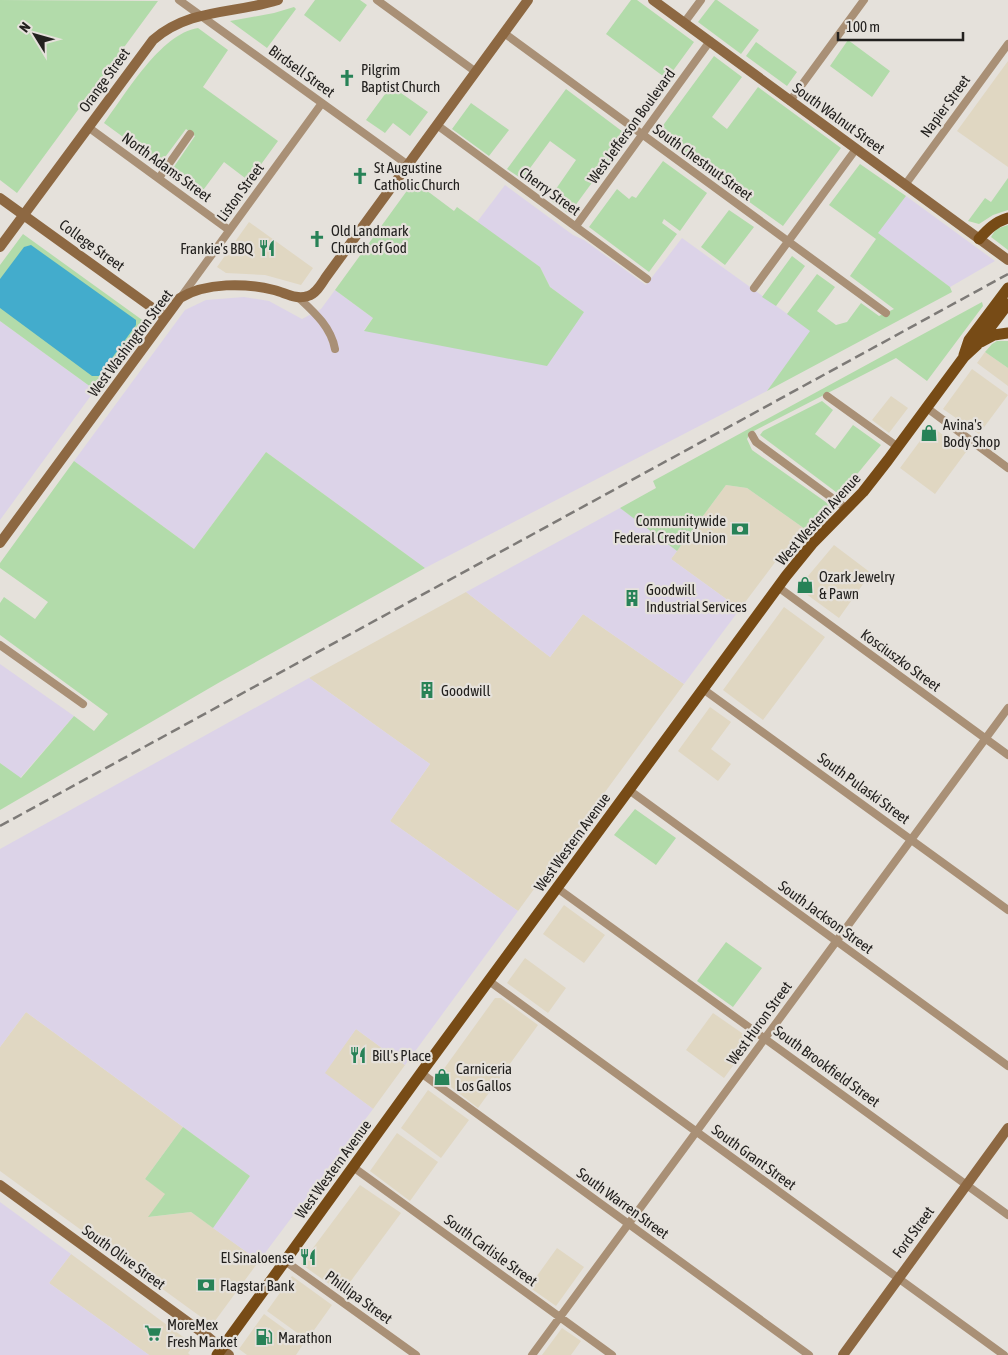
<svg xmlns="http://www.w3.org/2000/svg" width="1008" height="1355" font-family="'Asap Condensed',sans-serif">
<style>
.commercial{fill:#e0d7c2}
.industrial{fill:#dcd3e8}
.green{fill:#b2dbaa}
.water{fill:#43accc}
.lines{fill:none;stroke-linecap:round;stroke-linejoin:round}
.street{stroke:#a99076;stroke-width:8}
.secondary{stroke:#8d6842;stroke-width:10}
.primary{stroke:#774b16;stroke-width:11}
.rail{stroke:#7d7a77;stroke-width:2.5;stroke-dasharray:10 5;stroke-linecap:butt}
.labels{text-anchor:middle;dominant-baseline:central;stroke-width:4.5;stroke-linejoin:round;paint-order:stroke}
.poi-label{font-size:15px;fill:#23211f;stroke:#e5e1db;text-anchor:start}
.street-label{font-size:15px;fill:#23211f;stroke:#e5e1db}
</style>
<rect width="100%" height="100%" fill="#e5e1db"/>
<path class="commercial" d="M1008,61V167L957,131Z
M249,222L313,268L301,285L265,275L226,273L217,267Z
M985,352L1008,368V386L977,363Z
M972,369L1008,395L979,434L943,409Z
M891,396L908,408L889,433L872,420Z
M931,426L966,452L935,494L900,468Z
M726,485L747,488L805,529L776,561L740,609L671,559Z
M834,545L871,573L839,618L798,588Z
M466,592L550,657L583,614L684,684L518,911L390,821L430,764L309,678Z
M784,607L825,637L763,720L723,690Z
M710,707L731,722L711,749L731,764L718,781L678,751Z
M564,905L605,935L584,963L543,934Z
M525,958L566,988L548,1013L507,983Z
M495,998H501L538,1025L478,1108L438,1077Z
M26,1012L183,1127L145,1179L166,1194L149,1217L191,1212L259,1261L212,1325L0,1171V1047Z
M713,1013L752,1040L724,1078L686,1050Z
M356,1029L405,1065L373,1109L324,1073Z
M428,1090L469,1120L441,1158L401,1128Z
M397,1133L438,1162L410,1201L370,1171Z
M360,1185L401,1213L342,1293L301,1264Z
M557,1248L584,1267L556,1306L529,1287Z
M71,1254L194,1345L188,1353L190,1355H149L49,1283Z
M292,1276L332,1305L307,1340L267,1311Z
M264,1314L304,1343L296,1355H247L239,1349Z
M562,1328L581,1341L571,1355H542Z"/>
<path class="industrial" d="M505,185L573,235L584,240L646,285L682,238L811,331L767,391L425,568L266,452L194,549L74,461L185,310L206,300L244,297L269,301L302,319L321,309L335,290L373,318L364,330L584,312L550,287L540,267L477,222Z
M906,196L995,261L950,287L877,233Z
M0,321L95,390L0,520Z
M620,508L677,551L671,559L740,609L684,684L583,614L550,657L466,592Z
M0,664L74,716L20,778L0,763Z
M309,678L430,764L390,821L518,911L405,1065L356,1029L325,1073L373,1109L259,1261L213,1228L250,1176L26,1012L0,1047V849Z
M0,1202L71,1254L49,1283L149,1355H0Z"/>
<path class="green" d="M0,0L158,1L17,193L0,180Z
M315,0H360L367,5L340,42L304,15Z
M631,0H637L694,42L667,79L606,34Z
M715,0H717L759,30L741,54L698,22Z
M294,7L296,9L267,48L230,21L274,13Z
M198,28L228,50L203,87L278,141L249,181L224,162L201,193L171,171L195,136L186,129L160,164L104,123C126,94 160,34 198,28Z
M848,40L890,71L872,97L830,66Z
M756,42L797,72L787,86L746,56Z
M714,56L742,77L712,117L727,129L758,87L841,148L783,226L656,135Z
M391,86L428,112L410,136L393,123L385,133L366,120Z
M566,89L627,135L569,214L549,199L576,160L550,141L522,179L507,169Z
M471,103L509,130L489,156L452,129Z
M663,161L707,193L680,231L664,219L662,223L677,234L649,272L589,227L617,189L629,199L632,196L636,198Z
M860,164L906,196L878,233L950,287L952,292L767,391L810,331L787,314L817,274L835,287L817,311L836,325L847,322L861,303L879,316L894,309L850,276L876,239L829,205Z
M1008,178V210L993,215L979,224L968,221L985,198L991,202Z
M414,181L454,211L457,207L540,267L550,287L584,312L547,366L364,331L373,318L335,290Z
M729,210L754,227L725,265L701,247Z
M1008,225V250L991,237L996,229Z
M23,234L145,322L95,390L0,321V265Z
M792,256L805,266L776,306L762,297Z
M982,302L983,306L927,381L896,358L750,433L747,439L752,450L830,505L805,529L747,488L726,485L677,551L620,508L656,488L653,481Z
M997,341H1008V368L985,352L992,344Z
M822,401L833,410L815,434L835,449L853,425L881,445L840,495L760,435L763,431Z
M266,452L425,568L220,682L0,810V763L21,778L74,716L94,731L108,714L0,635V603L4,597L35,619L48,602L0,568V563L74,461L194,549Z
M635,809L676,838L656,865L614,835Z
M726,942L762,968L733,1007L697,981Z
M183,1127L250,1176L213,1228L191,1212L148,1217L165,1194L145,1179Z"/>
<path class="water" d="M31,245L136,320V325L99,376H92L0,308V279L24,247Z"/>
<g class="lines">
<path class="street" d="M179,0L408,165
M377,0L476,72
M684,23L701,0
M504,33L886,313
M790,101L864,0
M437,125L647,279
M88,127L229,230
M159,178L190,134
M905,185L1008,44
M576,226L710,41
M754,288L856,149
M181,297L322,103
M299,298C314,312 331,327 335,349
M827,396L898,447
M927,408L1008,468
M752,435L756,442L847,509
M778,587L1008,755
M0,645L83,704
M703,689L1008,910
M629,790L1008,1066
M557,888L1008,1215
M489,981L1004,1355
M421,1073L809,1355
M353,1167L612,1355
M285,1261L416,1355
M532,1355L1008,708"/>
<path class="secondary" d="M653,0L1008,260
M0,198L165,317
M0,247L153,40C190,8 234,14 278,0
M0,543L180,298C206,282 246,283 274,290C286,293 296,300 308,296C316,294 322,283 326,277L528,0
M0,1185L207,1336L229,1355
M843,1355L1008,1128"/>
<path class="primary" d="M979,239C988,229 995,222 1008,218
M981,342L994,335L1008,333
M964,355L969,340L1008,288
M217,1355L421,1073L786,576L812,544L863,492L888,460L964,357L977,345L1008,304"/>
<path class="rail" d="M0,826L1008,274"/>
</g>
<defs>
<g id="church-bare" transform="scale(1.35)"><path d="M-1.2-6h2.4v3.5h3.3v2.4h-3.3V6h-2.4V-.1h-3.3v-2.4h3.3Z" fill="#278257" stroke="#e5e1db" stroke-width="2.5" paint-order="stroke"/></g>
<g id="restaurant-bare" transform="scale(1.35)"><path d="M-5-6h1v4h1v-4h1v4h1v-4h1v5L-1.5 .5V6h-2V.5L-5-1ZM5-6V6H3V1.5H1.5Q1.5-4 5-6Z" fill="#278257" stroke="#e5e1db" stroke-width="2.5" paint-order="stroke"/></g>
<g id="shop-bare" transform="scale(1.35)"><path d="M-5-2.5h2.3a2.7 3.5 0 0 1 5.4 0H5L5.5 6h-11ZM-1.5-2.5h3a1.5 2.3 0 0 0-3 0Z" fill="#278257" stroke="#e5e1db" stroke-width="2.5" paint-order="stroke"/></g>
<g id="bank-bare" transform="scale(1.35)"><path d="M-6-4H6V4H-6ZM0-2.3a2.3 2.3 0 1 0 0 4.6a2.3 2.3 0 1 0 0-4.6Z" fill="#278257" stroke="#e5e1db" stroke-width="2.5" paint-order="stroke"/></g>
<g id="building-bare" transform="scale(1.35)"><path d="M-4-6H4V6H1V3H-1V6H-4ZM-2.5-4.3h1.7v1.8h-1.7ZM.8-4.3h1.7v1.8H.8ZM-2.5-1h1.7V.8h-1.7ZM.8-1h1.7V.8H.8Z" fill="#278257" stroke="#e5e1db" stroke-width="2.5" paint-order="stroke"/></g>
<g id="supermarket-bare" transform="scale(1.35)"><path d="M-6-5.5h2.5l.6 2H6L4.5 2H-2.5L-4.4-4H-6ZM-1.5 3.2a1.3 1.3 0 1 0 .1 0ZM3 3.2a1.3 1.3 0 1 0 .1 0Z" fill="#278257" stroke="#e5e1db" stroke-width="2.5" paint-order="stroke"/></g>
<g id="fuel-bare" transform="scale(1.35)"><path d="M-5.5-6h7V0h2V4h1.3V-2.5L3-4.5l.8-.8L6-3V5H2.5V1h-1V6h-7ZM-4.2-4.7v3.2H.2V-4.7Z" fill="#278257" stroke="#e5e1db" stroke-width="2.5" paint-order="stroke"/></g>
</defs>
<g fill-rule="evenodd">
<use href="#church-bare" x="347" y="78"/>
<use href="#church-bare" x="360" y="176"/>
<use href="#church-bare" x="317" y="239"/>
<use href="#restaurant-bare" x="267" y="248"/>
<use href="#shop-bare" x="929" y="433"/>
<use href="#bank-bare" x="740" y="529"/>
<use href="#shop-bare" x="805" y="585"/>
<use href="#building-bare" x="632" y="598"/>
<use href="#building-bare" x="427" y="690"/>
<use href="#restaurant-bare" x="358" y="1055"/>
<use href="#shop-bare" x="442" y="1077"/>
<use href="#restaurant-bare" x="308" y="1257"/>
<use href="#bank-bare" x="206" y="1285"/>
<use href="#supermarket-bare" x="153" y="1333"/>
<use href="#fuel-bare" x="264" y="1337"/>
</g>
<g class="labels">
<g class="poi-label">
<text x="361" y="69">Pilgrim<tspan x="361" dy="17">Baptist Church</tspan></text>
<text x="374" y="167">St Augustine<tspan x="374" dy="17">Catholic Church</tspan></text>
<text x="331" y="230">Old Landmark<tspan x="331" dy="17">Church of God</tspan></text>
<text x="253" y="248" text-anchor="end">Frankie's BBQ</text>
<text x="943" y="424">Avina's<tspan x="943" dy="17">Body Shop</tspan></text>
<text x="726" y="520" text-anchor="end">Communitywide<tspan x="726" dy="17">Federal Credit Union</tspan></text>
<text x="819" y="576">Ozark Jewelry<tspan x="819" dy="17">&amp; Pawn</tspan></text>
<text x="646" y="589">Goodwill<tspan x="646" dy="17">Industrial Services</tspan></text>
<text x="441" y="690">Goodwill</text>
<text x="372" y="1055">Bill's Place</text>
<text x="456" y="1068">Carniceria<tspan x="456" dy="17">Los Gallos</tspan></text>
<text x="294" y="1257" text-anchor="end">El Sinaloense</text>
<text x="220" y="1285">Flagstar Bank</text>
<text x="167" y="1324">MoreMex<tspan x="167" dy="17">Fresh Market</tspan></text>
<text x="278" y="1337">Marathon</text>
</g>
<g class="street-label">
<text transform="translate(302 71) rotate(36)">Birdsell Street</text>
<text transform="translate(104 80) rotate(-54)">Orange Street</text>
<text transform="translate(945 106) rotate(-54)">Napier Street</text>
<text transform="translate(839 118) rotate(36)">South Walnut Street</text>
<text transform="translate(631 126) rotate(-54)">West Jefferson Boulevard</text>
<text transform="translate(703 162) rotate(36)">South Chestnut Street</text>
<text transform="translate(167 167) rotate(36)">North Adams Street</text>
<text transform="translate(550 191) rotate(36)">Cherry Street</text>
<text transform="translate(240 192) rotate(-54)">Liston Street</text>
<text transform="translate(92 245) rotate(36)">College Street</text>
<text transform="translate(130 343) rotate(-53)">West Washington Street</text>
<text transform="translate(818 519) rotate(-48)">West Western Avenue</text>
<text transform="translate(901 660) rotate(36)">Kosciuszko Street</text>
<text transform="translate(864 788) rotate(36)">South Pulaski Street</text>
<text transform="translate(572 842) rotate(-54)">West Western Avenue</text>
<text transform="translate(826 917) rotate(36)">South Jackson Street</text>
<text transform="translate(759 1023) rotate(-54)">West Huron Street</text>
<text transform="translate(827 1066) rotate(36)">South Brookfield Street</text>
<text transform="translate(754 1157) rotate(36)">South Grant Street</text>
<text transform="translate(333 1169) rotate(-54)">West Western Avenue</text>
<text transform="translate(623 1203) rotate(36)">South Warren Street</text>
<text transform="translate(913 1232) rotate(-54)">Ford Street</text>
<text transform="translate(491 1250) rotate(36)">South Carlisle Street</text>
<text transform="translate(124 1257) rotate(36)">South Olive Street</text>
<text transform="translate(359 1297) rotate(36)">Phillipa Street</text>
</g>
</g>
<g transform="translate(35 35) rotate(307)" stroke="#e5e1db" stroke-width="4" paint-order="stroke">
<path d="M0-4L9 19L0 12L-9 19Z" fill="#23211f"/>
<text y="-8" font-size="14" font-weight="bold" text-anchor="middle" fill="#23211f">N</text>
</g>
<path d="M838 32v8h125v-8" fill="none" stroke="#23211f" stroke-width="2.5"/>
<text x="846" y="32" font-size="15" fill="#23211f" stroke="#e5e1db" stroke-width="4" paint-order="stroke">100 m</text>
</svg>
